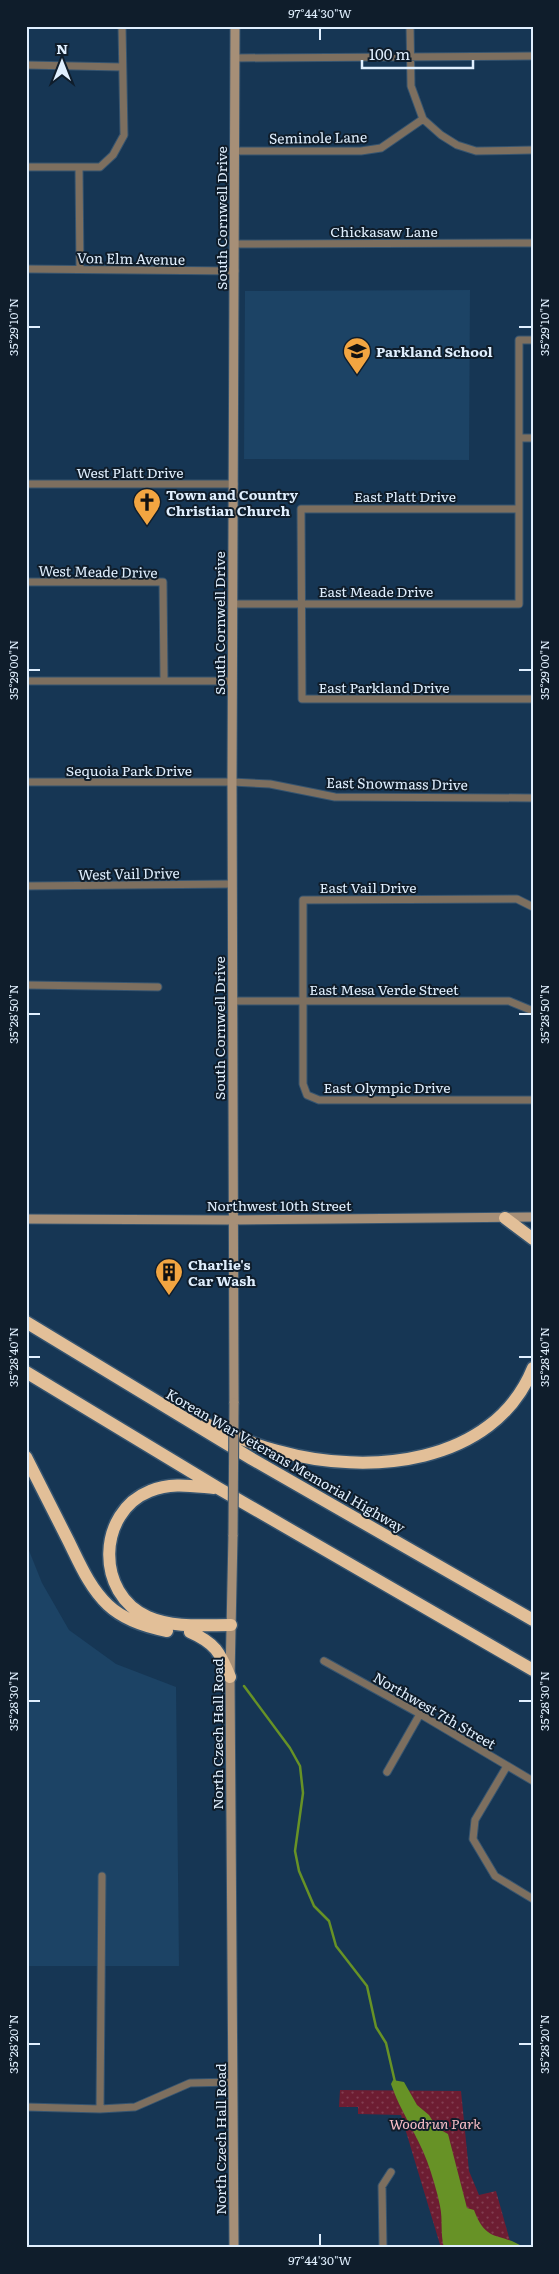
<svg xmlns="http://www.w3.org/2000/svg" width="559" height="2274" font-family="Literata,serif">
<style>
.built{fill:#1c4365}
.park{fill:url(#park-dots)}
.water{fill:#679226}
.lines{fill:none;stroke-linecap:round;stroke-linejoin:round}
.stream{stroke:#679226;stroke-width:2.5}
.minor-casing{stroke:#36546f;stroke-width:9}
.secondary-casing{stroke:#36546f;stroke-width:11}
.motorway-casing{stroke:#36546f;stroke-width:15}
.minor{stroke:#7d6f5f;stroke-width:7}
.secondary{stroke:#a68f77;stroke-width:9}
.motorway{stroke:#e2bf98;stroke-width:12}
.secondary-bridge-casing{stroke:#36546f;stroke-width:11;stroke-linecap:butt}
.secondary-bridge{stroke:#a68f77;stroke-width:9}
.ticks{fill:none;stroke:#e0effe;stroke-width:2}
.labels{text-anchor:middle;dominant-baseline:central;stroke-width:4;stroke-linejoin:round;paint-order:stroke}
.street-label{font-size:14px;fill:#e0effe;stroke:#0f1d2b}
.poi-label{font-size:14px;font-weight:bold;fill:#e0effe;stroke:#0f1d2b;text-anchor:start}
.park-label{font-size:14px;font-style:italic;fill:#fbbfc8;stroke:#0f1d2b}
.neatline{fill:none;stroke:#e0effe;stroke-width:2}
.ticks-label{font-size:12px;text-anchor:middle;fill:#e0effe}
</style>
<defs>
<pattern id="park-dots" width="8" height="8" patternUnits="userSpaceOnUse" patternTransform="scale(1.25)"><rect width="8" height="8" fill="#6d1d32"/><path d="M2 2h.1M6 6h.1" fill="none" stroke="#823e51" stroke-width="1.8" stroke-linecap="round"/></pattern>
</defs>
<rect width="100%" height="100%" fill="#163654"/>
<path class="built" d="M470,290L469,460L244,459L245,291Z
M26,1543L42,1583L69,1630L116,1664L176,1687L179,1966H26Z"/>
<path class="park" d="M340,2090L461,2091L469,2171L479,2195L496,2191L512,2248H441L401,2115L358,2114V2107H339Z"/>
<path class="water" d="M393,2080L404,2082L417,2105L429,2115L437,2128L448,2134L467,2208L474,2210C487,2245 500,2231 525,2248H444C440,2232 443,2220 440,2206C437,2191 432,2175 427,2161C417,2134 400,2111 391,2084Z"/>
<g class="lines">
<path class="stream" d="M244,1686L290,1748L300,1766L303,1793L295,1851L299,1871L314,1906L329,1921L336,1946L367,1986L376,2027L386,2043L395,2082"/>
<g class="minor-casing">
<path id="minor" d="M410,26L411,86L423,119L441,135L457,145L476,151L533,150
M236,58L533,56
M26,65L122,67
M235,151H361L381,148L423,119
M26,167H100L113,155L124,135L122,26
M79,168L80,269
M235,244L533,243
M26,269L235,271
M519,438H533
M26,484H234
M519,509H301L302,699H533
M26,582H163L164,680
M233,604H519V340H533
M26,681H232
M26,782H232L270,784L335,797L533,798
M26,886L232,884
M533,907L517,899L303,900V1084L307,1095L319,1100H533
M26,985L158,987
M233,1001H509L533,1011
M324,1661L420,1714L533,1781
M507,1766L475,1820L473,1839L495,1876L533,1899
M387,1772L420,1714
M26,2107L100,2109L135,2107L190,2083L233,2082
M100,2109L102,1876
M383,2248L382,2186L391,2172"/>
</g>
<g class="secondary-casing">
<path id="secondary" d="M26,1219L233,1220L533,1217
M234,1403L232,782L235,26
M233,1535L230,1677L234,2248"/>
</g>
<g class="motorway-casing">
<path id="motorway" d="M505,1218L533,1239
M26,1322L252,1459L533,1620
M26,1372L218,1488L533,1670
M206,1424C230,1434 253,1445 278,1451C367,1476 493,1466 533,1368
M26,1457C40,1485 54,1512 68,1540C79,1562 89,1587 108,1605C124,1620 146,1627 167,1631
M214,1488C192,1486 171,1482 150,1491C97,1512 95,1594 148,1617C173,1628 204,1625 231,1625
M190,1632C215,1643 220,1652 230,1677"/>
</g>
<use href="#minor" class="minor"/>
<use href="#secondary" class="secondary"/>
<use href="#motorway" class="motorway"/>
<g class="secondary-bridge-casing">
<path id="secondary-bridge" d="M233,1535L234,1403"/>
</g>
<use href="#secondary-bridge" class="secondary-bridge"/>
</g>
<path class="ticks" d="M320,28V40M28,327H40M519,327H532M28,670H40M519,670H532M28,1014H40M519,1014H532M28,1357H40M519,1357H532M28,1701H40M519,1701H532M28,2044H40M519,2044H532M320,2234V2246"/>
<defs>
<g id="school-pin" transform="scale(1.4375)"><path d="M0 17L-7.5 6A9.5 9.5 0 1 1 7.5 6Z" fill="#f2a541" stroke="#0f1d2b"/><path d="M0-5L7-2L0 1L-7-2ZM-4 1L0 2.5L4 1V4Q0 6-4 4Z" fill="#111"/></g>
<g id="church-pin" transform="scale(1.4375)"><path d="M0 17L-7.5 6A9.5 9.5 0 1 1 7.5 6Z" fill="#f2a541" stroke="#0f1d2b"/><path d="M-1.2-6h2.4v3.5h3.3v2.4h-3.3V6h-2.4V-.1h-3.3v-2.4h3.3Z" fill="#111"/></g>
<g id="building-pin" transform="scale(1.4375)"><path d="M0 17L-7.5 6A9.5 9.5 0 1 1 7.5 6Z" fill="#f2a541" stroke="#0f1d2b"/><path d="M-4-6H4V6H1V3H-1V6H-4ZM-2.5-4.3h1.7v1.8h-1.7ZM.8-4.3h1.7v1.8H.8ZM-2.5-1h1.7V.8h-1.7ZM.8-1h1.7V.8H.8Z" fill="#111"/></g>
</defs>
<g fill-rule="evenodd">
<use href="#school-pin" x="357" y="351"/>
<use href="#church-pin" x="147" y="502"/>
<use href="#building-pin" x="169" y="1272"/>
</g>
<g class="labels">
<g class="street-label">
<text transform="translate(318 137) rotate(-1)">Seminole Lane</text>
<text transform="translate(221 218) rotate(-90)">South Cornwell Drive</text>
<text x="384" y="231">Chickasaw Lane</text>
<text transform="translate(131 258) rotate(1)">Von Elm Avenue</text>
<text x="130" y="472">West Platt Drive</text>
<text x="405" y="496">East Platt Drive</text>
<text transform="translate(98 571) rotate(1)">West Meade Drive</text>
<text x="376" y="591">East Meade Drive</text>
<text transform="translate(219 623) rotate(-90)">South Cornwell Drive</text>
<text x="384" y="687">East Parkland Drive</text>
<text x="129" y="770">Sequoia Park Drive</text>
<text transform="translate(397 783) rotate(1)">East Snowmass Drive</text>
<text transform="translate(129 873) rotate(-1)">West Vail Drive</text>
<text x="368" y="887">East Vail Drive</text>
<text x="384" y="989">East Mesa Verde Street</text>
<text transform="translate(219 1028) rotate(-90)">South Cornwell Drive</text>
<text x="387" y="1087">East Olympic Drive</text>
<text x="279" y="1205">Northwest 10th Street</text>
<text transform="translate(286 1460) rotate(30)">Korean War Veterans Memorial Highway</text>
<text transform="translate(435 1710) rotate(30)">Northwest 7th Street</text>
<text transform="translate(217 1734) rotate(-90)">North Czech Hall Road</text>
<text transform="translate(220 2139) rotate(-90)">North Czech Hall Road</text>
</g>
<g class="poi-label">
<text x="376" y="351">Parkland School</text>
<text x="166" y="494">Town and Country<tspan x="166" dy="16">Christian Church</tspan></text>
<text x="188" y="1264">Charlie's<tspan x="188" dy="16">Car Wash</tspan></text>
</g>
<g class="park-label">
<text x="435" y="2123">Woodrun Park</text>
</g>
</g>
<rect width="559" height="2274" fill="none" stroke="#0f1d2b" stroke-width="55"/>
<g transform="translate(62 62)" stroke="#0f1d2b" stroke-width="4" paint-order="stroke">
<path d="M0-4L9 19L0 12L-9 19Z" fill="#e0effe"/>
<text y="-8" font-size="14" font-weight="bold" text-anchor="middle" fill="#e0effe">N</text>
</g>
<path d="M362 60v8h111v-8" fill="none" stroke="#e0effe" stroke-width="2.5"/>
<text x="369" y="60" font-size="15" fill="#e0effe" stroke="#0f1d2b" stroke-width="4" paint-order="stroke">100 m</text>
<rect x="28" y="28" width="504" height="2218" class="neatline"/>
<g class="ticks-label">
<text x="320" y="18">97°44'30"W</text>
<text transform="translate(14 327) rotate(-90)" y="4">35°29'10"N</text>
<text transform="translate(545 327) rotate(-90)" y="4">35°29'10"N</text>
<text transform="translate(14 670) rotate(-90)" y="4">35°29'00"N</text>
<text transform="translate(545 670) rotate(-90)" y="4">35°29'00"N</text>
<text transform="translate(14 1014) rotate(-90)" y="4">35°28'50"N</text>
<text transform="translate(545 1014) rotate(-90)" y="4">35°28'50"N</text>
<text transform="translate(14 1357) rotate(-90)" y="4">35°28'40"N</text>
<text transform="translate(545 1357) rotate(-90)" y="4">35°28'40"N</text>
<text transform="translate(14 1701) rotate(-90)" y="4">35°28'30"N</text>
<text transform="translate(545 1701) rotate(-90)" y="4">35°28'30"N</text>
<text transform="translate(14 2044) rotate(-90)" y="4">35°28'20"N</text>
<text transform="translate(545 2044) rotate(-90)" y="4">35°28'20"N</text>
<text x="320" y="2265">97°44'30"W</text>
</g>
</svg>
